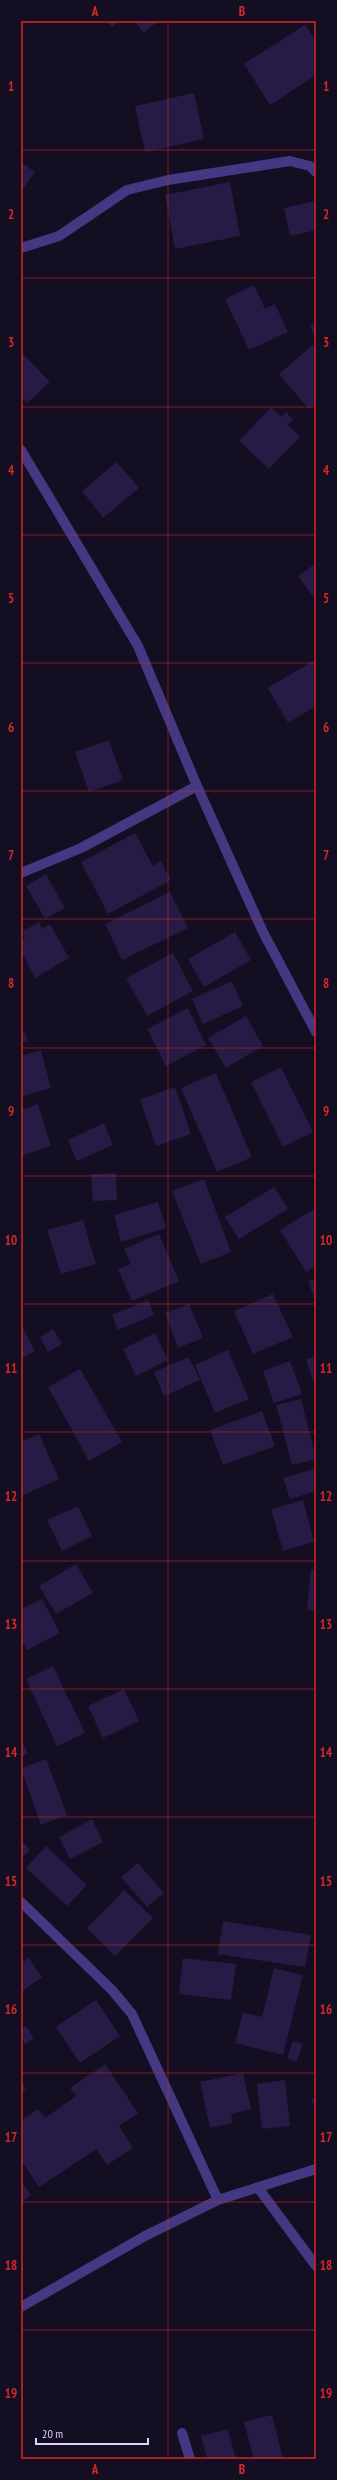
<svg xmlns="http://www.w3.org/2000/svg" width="337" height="2480" font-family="'PT Sans Narrow',sans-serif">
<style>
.building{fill:#271a44}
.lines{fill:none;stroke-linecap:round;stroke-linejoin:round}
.lane{stroke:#443883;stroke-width:10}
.street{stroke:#443883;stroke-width:10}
.grid{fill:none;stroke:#d62828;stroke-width:1;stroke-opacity:0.55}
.neatline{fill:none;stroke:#d62828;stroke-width:1.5}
.grid-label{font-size:13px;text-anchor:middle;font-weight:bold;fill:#d62828}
</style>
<rect width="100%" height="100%" fill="#140e23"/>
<path class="building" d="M107,21H119L112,27Z
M134,21H158L144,33Z
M305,25L316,41V75L270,105L244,64Z
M194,93L204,139L145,152L135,106Z
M21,162L35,172L21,192Z
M230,182L240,236L175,249L165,195Z
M315,201L316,230L290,236L284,208Z
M254,285L265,309L275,304L288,332L249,350L225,299Z
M316,323V341L310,326Z
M313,345L316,349V404L309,409L279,374Z
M21,352L50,382L27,403L21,397Z
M271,407L281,417L286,412L293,419L288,425L300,437L269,469L239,441Z
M117,462L139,488L103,518L82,491Z
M316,563V601L298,576Z
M316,659V706L288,723L268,688Z
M109,740L123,780L89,792L75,752Z
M135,833L153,866L161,861L171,880L108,914L81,862Z
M46,874L65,908L45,919L26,886Z
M170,892L188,928L122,960L105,924Z
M39,922L42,929L50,924L69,958L35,978L21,951V941L25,938L22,932Z
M235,932L251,960L204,987L188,959Z
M173,953L193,991L147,1016L126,978Z
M232,981L243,1006L203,1024L192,999Z
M188,1008L206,1045L166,1066L147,1029Z
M246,1016L263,1046L226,1068L208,1038Z
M21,1026L28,1041L21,1044Z
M41,1050L51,1088L23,1096L21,1056Z
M281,1067L313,1132L283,1147L251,1082Z
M216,1073L252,1157L217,1172L181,1088Z
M175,1087L191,1134L156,1146L140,1099Z
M38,1104L51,1146L21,1156V1110Z
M104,1123L113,1145L77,1161L68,1140Z
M116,1173L117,1200L93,1201L91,1174Z
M204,1179L231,1252L201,1264L172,1191Z
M274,1187L288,1209L239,1239L225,1217Z
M158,1202L166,1228L121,1242L114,1215Z
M314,1209L316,1212V1266L306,1272L280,1230Z
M83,1220L96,1264L61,1274L47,1230Z
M159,1234L179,1281L132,1301L118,1269L131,1264L124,1249Z
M316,1279V1303L308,1281Z
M273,1294L293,1337L253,1354L234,1311Z
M148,1300L154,1315L118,1330L112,1315Z
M189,1304L203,1338L178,1348L165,1313Z
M21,1324L35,1351L21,1359Z
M53,1329L62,1344L48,1352L40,1337Z
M155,1333L168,1360L136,1376L123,1349Z
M228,1350L249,1399L215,1413L195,1365Z
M316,1356V1390L306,1359Z
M189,1357L200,1380L164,1396L154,1372Z
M290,1361L302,1394L274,1403L263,1371Z
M80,1369L122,1442L89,1461L48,1387Z
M301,1399L316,1459L292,1465L276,1405Z
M262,1411L275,1446L223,1465L210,1430Z
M39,1434L59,1479L21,1496V1442Z
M316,1468V1491L290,1499L283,1478Z
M303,1500L314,1542L283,1551L271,1509Z
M78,1506L92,1536L62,1551L47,1520Z
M76,1564L93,1593L56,1614L39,1586Z
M311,1569L316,1570V1611L307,1610Z
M42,1599L60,1633L27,1650L21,1639V1609Z
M53,1666L68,1698L64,1700L69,1699L85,1733L57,1746L26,1679Z
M124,1689L139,1721L103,1738L88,1706Z
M21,1740L28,1753L21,1757Z
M46,1759L67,1815L41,1825L21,1768Z
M92,1819L103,1842L70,1859L59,1837Z
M22,1841L30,1850L21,1859V1843Z
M46,1846L87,1885L67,1906L26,1868Z
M138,1863L164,1893L147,1907L121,1877Z
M124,1890L153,1918L115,1956L87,1928Z
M223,1921L311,1935L305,1967L218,1954Z
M21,1957L24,1961L29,1958L42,1977L21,1992Z
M183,1958L236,1964L231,2000L179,1994Z
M274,1968L303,1975L283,2055L235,2043L243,2012L262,2017Z
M96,2000L120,2036L80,2063L56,2027Z
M26,2026L34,2038L25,2044L21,2038V2030Z
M293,2041L303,2044L296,2062L287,2058Z
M316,2048V2060L313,2059Z
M105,2064L138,2113L119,2126L133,2148L107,2165L96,2149L39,2187L21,2160V2120L38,2109L45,2118L76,2096L70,2088Z
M243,2073L251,2109L231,2114L233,2123L210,2128L200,2082Z
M285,2080L290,2126L262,2129L257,2084Z
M21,2081L26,2089L21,2092Z
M316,2098V2112L311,2099Z
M21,2181L31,2195L21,2202Z
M272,2415L283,2459H254L244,2422Z
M228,2429L236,2459H207L201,2436Z"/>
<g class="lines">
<path class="lane" d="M182,2433L190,2459"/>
<path class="street" d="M21,248L59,236L127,190L168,180L290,161L310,166L316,172
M21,450L138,646L197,786L263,932L316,1032
M21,873L81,848L197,786
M21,1902L112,1990L132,2014L218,2200
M259,2189L316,2266
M21,2307L145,2236L218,2200L316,2169"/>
</g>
<path class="grid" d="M168,21V2459M21,150H316M21,278H316M21,407H316M21,535H316M21,663H316M21,791H316M21,919H316M21,1048H316M21,1176H316M21,1304H316M21,1432H316M21,1561H316M21,1689H316M21,1817H316M21,1945H316M21,2073H316M21,2202H316M21,2330H316"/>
<rect width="337" height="2480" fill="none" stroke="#140e23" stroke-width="44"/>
<path d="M36 2438v6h112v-6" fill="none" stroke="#dbd0ff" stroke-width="2"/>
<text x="42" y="2438" font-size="12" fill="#dbd0ff" stroke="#140e23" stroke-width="3" paint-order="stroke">20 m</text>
<rect x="22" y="22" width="293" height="2436" class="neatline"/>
<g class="grid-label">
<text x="95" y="16">A</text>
<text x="242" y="16">B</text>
<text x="11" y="91">1</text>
<text x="326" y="91">1</text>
<text x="11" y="219">2</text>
<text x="326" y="219">2</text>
<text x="11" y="347">3</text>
<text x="326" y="347">3</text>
<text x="11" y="475">4</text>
<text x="326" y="475">4</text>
<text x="11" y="603">5</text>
<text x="326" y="603">5</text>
<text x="11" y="732">6</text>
<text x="326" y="732">6</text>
<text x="11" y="860">7</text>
<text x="326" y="860">7</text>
<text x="11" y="988">8</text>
<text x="326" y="988">8</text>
<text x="11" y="1116">9</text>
<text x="326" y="1116">9</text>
<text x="11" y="1245">10</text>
<text x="326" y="1245">10</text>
<text x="11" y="1373">11</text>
<text x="326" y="1373">11</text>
<text x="11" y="1501">12</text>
<text x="326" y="1501">12</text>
<text x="11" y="1629">13</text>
<text x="326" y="1629">13</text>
<text x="11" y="1757">14</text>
<text x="326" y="1757">14</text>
<text x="11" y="1886">15</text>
<text x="326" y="1886">15</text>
<text x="11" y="2014">16</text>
<text x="326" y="2014">16</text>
<text x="11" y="2142">17</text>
<text x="326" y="2142">17</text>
<text x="11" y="2270">18</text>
<text x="326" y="2270">18</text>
<text x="11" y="2398">19</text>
<text x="326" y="2398">19</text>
<text x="95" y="2474">A</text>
<text x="242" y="2474">B</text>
</g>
</svg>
